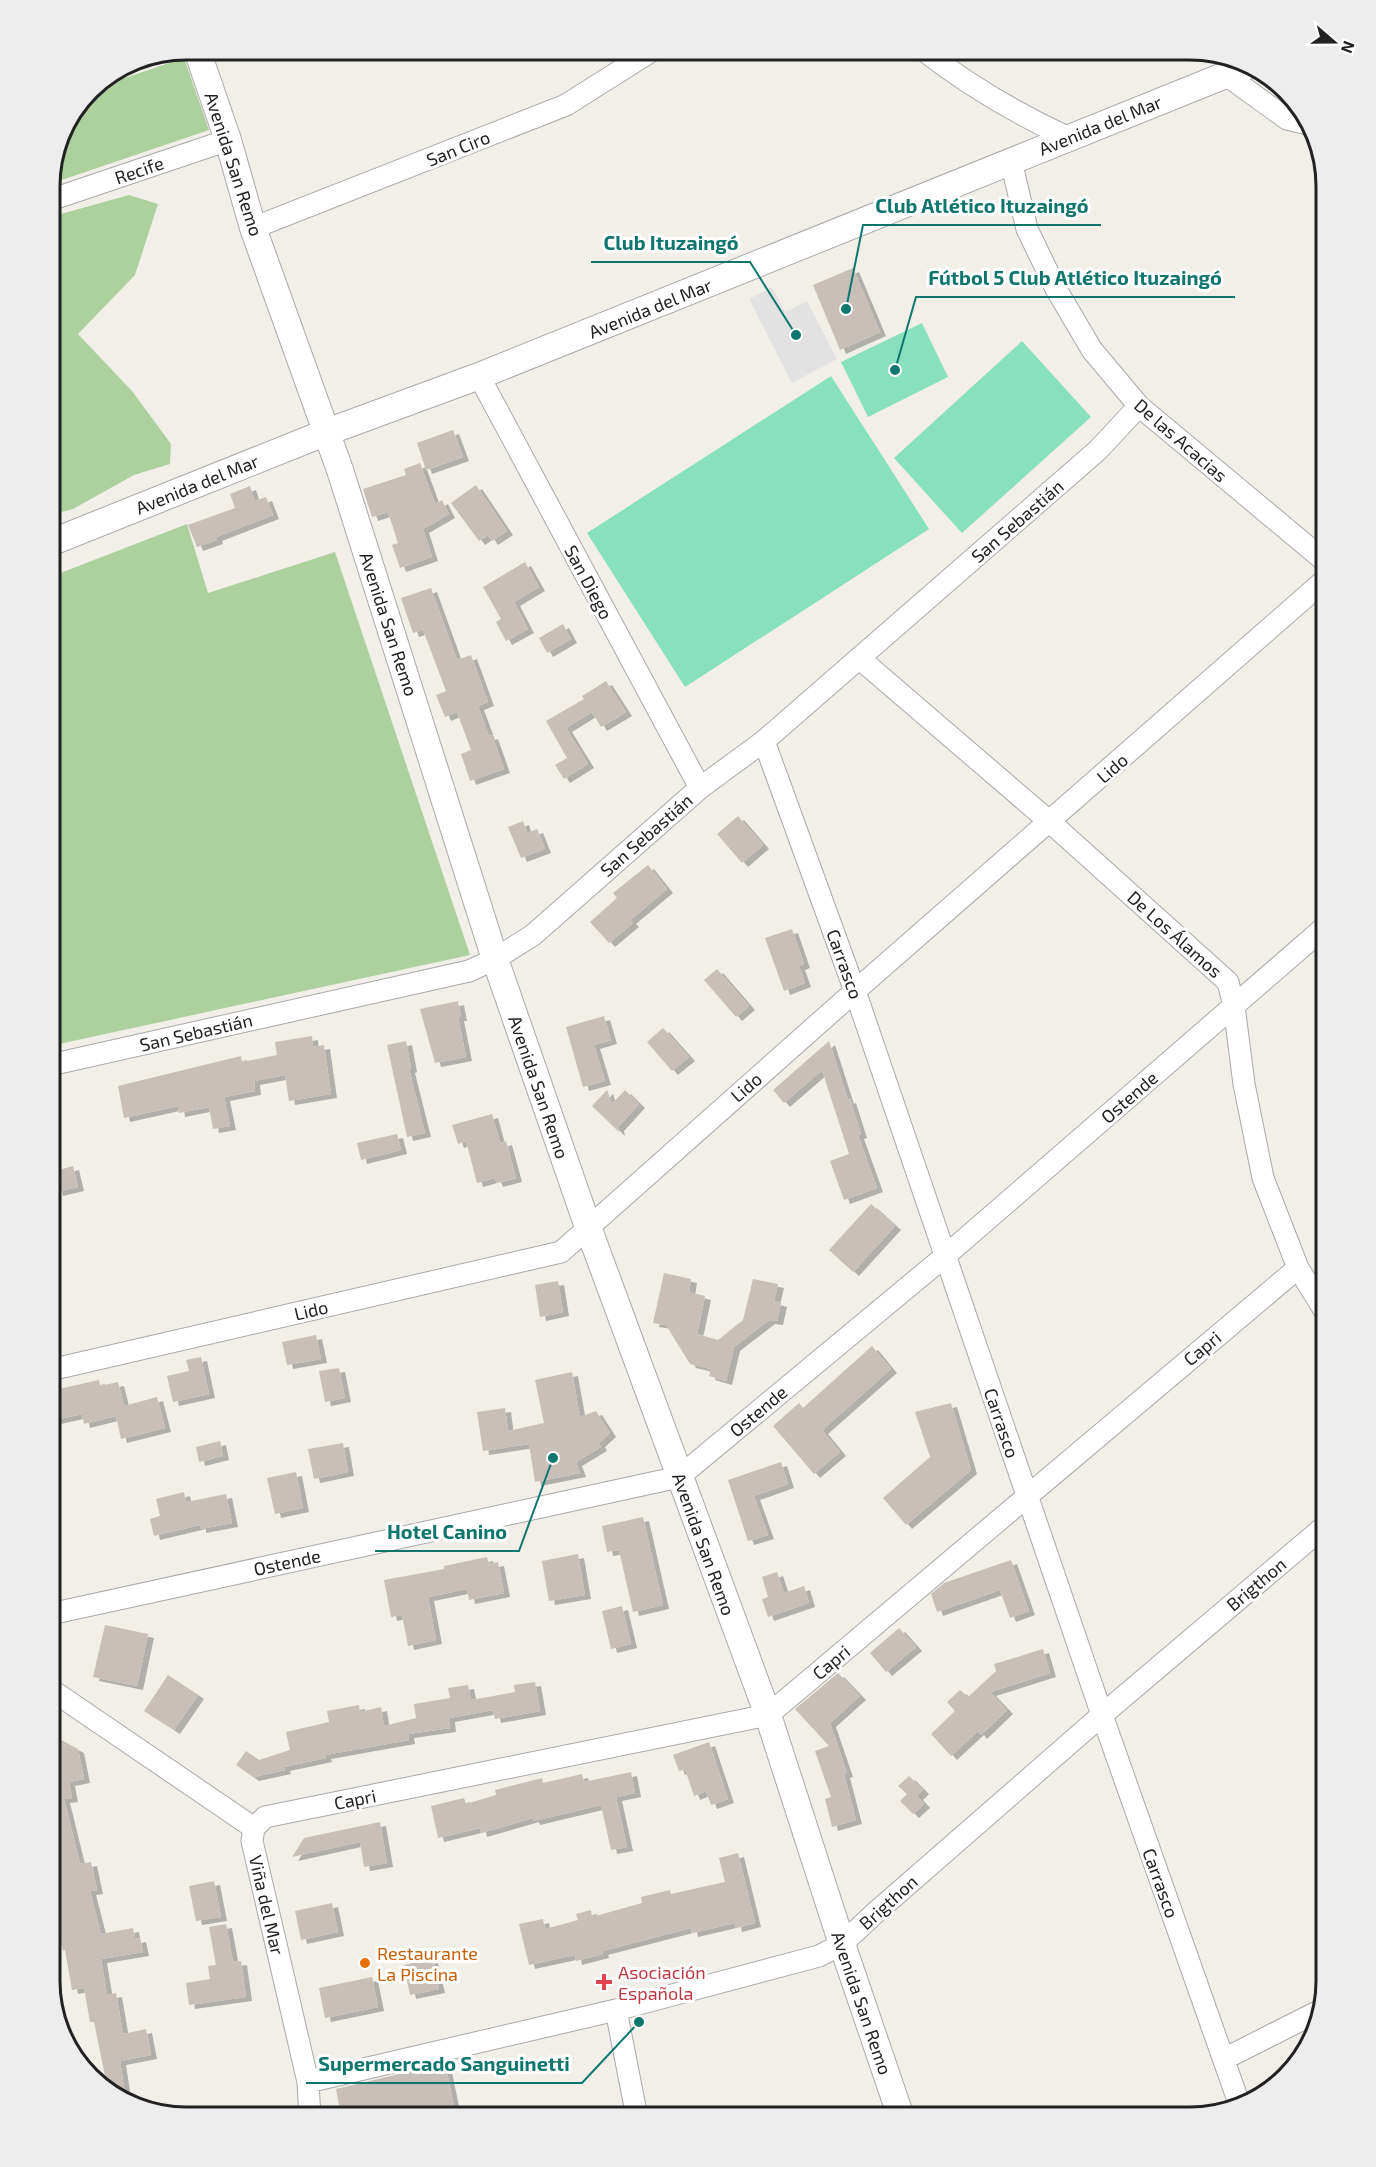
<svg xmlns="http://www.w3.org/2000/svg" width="1376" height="2167" font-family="'Exo 2',sans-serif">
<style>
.forest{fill:#add19e}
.pitch{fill:#88e0be}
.parking{fill:#e2e2e2}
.building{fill:#c7bfb8;filter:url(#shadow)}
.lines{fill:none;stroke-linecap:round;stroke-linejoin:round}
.minor-casing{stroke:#a9a9a9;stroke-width:23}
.tertiary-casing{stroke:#a9a9a9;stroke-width:28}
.minor{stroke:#fff;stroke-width:21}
.tertiary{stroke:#fff;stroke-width:26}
.food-dot{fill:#e8710a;stroke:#fff;stroke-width:2}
.health-dot{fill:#e0444e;stroke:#fff;stroke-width:2}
.labels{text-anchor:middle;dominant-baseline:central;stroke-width:6;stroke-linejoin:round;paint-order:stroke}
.street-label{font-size:18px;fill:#222;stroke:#fff}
.food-label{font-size:18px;fill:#c56008;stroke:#fff;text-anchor:start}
.health-label{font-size:18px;fill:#be3a42;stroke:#fff;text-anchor:start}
.rim{fill:none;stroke:#222;stroke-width:3}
.leader{fill:none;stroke:#0f766e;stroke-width:2}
.callout-dot{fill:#0f766e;stroke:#fff;stroke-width:2}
.callout-label{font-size:20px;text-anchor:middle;font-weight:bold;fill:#0f766e;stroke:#fff;stroke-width:6;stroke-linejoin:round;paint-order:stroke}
</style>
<defs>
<filter id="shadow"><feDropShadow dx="6" dy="4" stdDeviation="0" flood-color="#0004"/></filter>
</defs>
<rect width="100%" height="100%" fill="#f2efe9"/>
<path class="forest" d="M184,58L209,130L50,184L60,133L89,90Z
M129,195L158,204L135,275L78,334L132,391L171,444L170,464L134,475L73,509L50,515V217Z
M187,524L208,593L335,552L470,955L50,1046V577Z"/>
<path class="pitch" d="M922,323L948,377L868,417L841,362Z
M1022,341L1091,417L962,533L894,458Z
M831,376L929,529L685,687L587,533Z"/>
<path class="parking" d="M772,287L785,312L807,301L837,359L792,383L749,299Z"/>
<path class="building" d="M853,268L880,332L840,350L813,285Z
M453,430L463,457L426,470L417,443Z
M420,463L435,504L442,500L449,514L423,529L432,557L400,568L392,545L398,543L388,512L372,517L363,489L406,475L404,469Z
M476,485L507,531L492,541L488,535L479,541L451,503Z
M250,486L255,501L266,497L273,515L216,537L217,540L197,547L188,525L235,508L230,494Z
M525,562L539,587L514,602L528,629L506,641L496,622L501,619L483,587Z
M431,588L457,660L471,655L488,702L478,706L489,736L492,735L504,769L470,781L461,754L471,750L457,712L445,717L436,695L446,691L423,630L413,633L401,598Z
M563,624L571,639L547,653L539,638Z
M606,681L626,712L601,727L592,712L566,728L588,764L564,779L555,765L567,758L546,721L584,699L582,696Z
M738,816L763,845L742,863L717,834Z
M523,821L527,833L537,829L545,849L521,858L508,827Z
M648,865L667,889L630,920L633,923L609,943L590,922L617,898L613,893Z
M792,929L804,964L799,966L805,983L784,991L765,938Z
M717,969L749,1006L736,1017L704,980Z
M458,1001L461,1017H458L466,1057L435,1063L420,1009Z
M604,1016L611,1040L594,1045L605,1081L583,1087L566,1027Z
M663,1028L689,1057L672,1071L647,1042Z
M312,1036L313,1047L324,1045L331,1094L289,1101L285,1075L254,1081L255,1091L224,1097L230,1126L213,1129L209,1107L179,1113L178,1106L124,1118L118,1086L241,1056L242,1062L277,1055L275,1042Z
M406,1041L411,1068L409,1069L425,1133L407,1137L387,1045Z
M829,1041L848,1100L850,1099L861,1134L858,1135L877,1188L844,1200L830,1161L849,1154L822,1070L784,1103L773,1090Z
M607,1090L612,1104L625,1090L639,1104L618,1127L619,1132L592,1106Z
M492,1114L500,1143L506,1141L516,1178L497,1183L495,1178L477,1183L466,1141L458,1144L452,1125Z
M397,1134L401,1150L361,1160L357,1143Z
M73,1166L78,1187L57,1192L52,1172Z
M871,1204L895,1226L853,1272L829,1250Z
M664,1273L691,1279L689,1292L705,1296L697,1334L718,1340L743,1320L753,1279L778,1284L774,1301L781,1303L777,1321L769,1320L734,1347L726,1381L709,1376L711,1369L690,1364L666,1325L653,1323Z
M558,1281L563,1312L540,1317L535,1285Z
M316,1335L321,1359L287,1365L282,1342Z
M872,1346L891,1369L822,1430L840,1452L814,1474L773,1426L799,1403L803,1408Z
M201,1357L209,1394L173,1402L167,1376L189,1371L186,1360Z
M339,1368L345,1398L325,1402L319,1371Z
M572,1372L580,1417L596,1411L610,1433L599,1443L601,1447L576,1462L580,1473L535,1482L529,1444L483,1451L477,1412L505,1408L508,1431L544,1423L535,1380Z
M99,1380L100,1386L118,1382L124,1406L157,1397L165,1428L121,1439L116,1416L84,1424L82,1414L50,1421V1391Z
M951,1403L971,1470L906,1525L883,1498L930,1457L915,1412Z
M220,1441L223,1456L199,1462L196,1447Z
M343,1443L348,1472L314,1479L308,1449Z
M781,1462L788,1484L754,1496L768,1535L748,1541L728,1480Z
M296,1472L303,1508L275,1514L267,1478Z
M184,1492L186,1502L226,1494L232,1523L200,1529V1525L154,1536L150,1519L160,1516L156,1499Z
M643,1517L663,1605L633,1612L619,1550L607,1552L602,1526Z
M578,1554L585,1595L549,1601L542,1561Z
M487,1557L489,1564L498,1562L504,1593L469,1600L467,1589L428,1597L436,1640L408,1646L402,1615L391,1617L384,1580L444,1569V1566Z
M1011,1560L1029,1611L1010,1618L1000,1590L937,1612L931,1594L944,1583Z
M777,1572L784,1593L804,1586L809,1603L768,1617L762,1599L768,1597L762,1577Z
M622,1606L631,1644L611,1649L602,1611Z
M105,1625L148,1634L137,1686L93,1677Z
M899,1628L916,1647L886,1672L870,1653Z
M1043,1649L1050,1673L990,1692L1007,1710L981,1735L978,1731L951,1756L931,1734L955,1711L947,1702L960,1690L968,1697L996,1671L994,1664Z
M838,1673L860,1696L830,1723L847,1773L844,1774L856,1820L832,1827L825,1799L831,1797L815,1751L829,1746L795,1709Z
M168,1675L198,1695L174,1730L144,1711Z
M535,1682L540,1711L495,1719L493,1710L449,1718L450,1728L408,1734L409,1740L325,1755L326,1758L284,1767L285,1770L253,1777L236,1765L246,1751L259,1760L290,1750L286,1732L329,1722L327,1711L359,1705L360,1712L381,1707L384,1726L416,1718L414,1704L450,1698L448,1688L468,1685L471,1700L515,1692L514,1685Z
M50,1734L78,1749L84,1779L69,1782L72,1798L64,1799L80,1864L91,1862L97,1890L90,1891L101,1934L133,1928L135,1939L140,1938L143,1952L101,1959L107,1995L116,1993L123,2034L146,2029L151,2055L120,2061L126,2100L110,2095L95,2077L105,2076L94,2022H90L84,1988L72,1990L65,1950L63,1951L50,1894Z
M709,1742L728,1799L711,1805L706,1791L694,1796L685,1769L679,1771L673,1755Z
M631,1772L635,1793L616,1797L627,1847L611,1850L601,1805L534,1821L533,1818L481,1833L480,1828L438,1838L431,1806L464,1798L466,1804L496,1795L495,1790L542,1778L543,1783L582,1774L584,1782Z
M909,1776L923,1790L917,1796L924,1804L913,1814L900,1801L907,1794L898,1786Z
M380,1822L387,1863L364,1867L360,1842L292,1857L304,1838Z
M738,1853L755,1923L736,1928L735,1923L692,1933L691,1928L602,1951L603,1954L576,1961L575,1955L529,1965L519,1924L543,1919L545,1929L578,1920L576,1914L591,1910L592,1917L642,1903L641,1897L670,1890L671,1894L725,1882L719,1858Z
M214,1881L221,1917L196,1921L189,1886Z
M332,1903L338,1932L301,1940L295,1911Z
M226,1924L233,1962L241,1961L246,1997L189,2005L186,1983L210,1979L208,1966L216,1965L209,1927Z
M432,1959L439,1989L410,1995L404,1965Z
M372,1977L378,2007L325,2018L319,1988Z
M445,2063L456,2117H352V2113L341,2115L336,2089Z"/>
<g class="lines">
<g class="minor-casing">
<path id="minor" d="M923,50C968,85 1017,114 1069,138
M1226,75L1287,119L1312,125
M1011,161L1027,229L1056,289L1092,350L1139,406L1326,562
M50,200L228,140
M253,228L566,105L653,50
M479,376L700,788
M859,658L1050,822L1228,982L1234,1006L1244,1084L1263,1178L1298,1268L1326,1313
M764,741L855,991L1102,1715L1240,2106
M50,1065L469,971L495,959L533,935L700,788L764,741L1098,450L1139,406
M50,1370L561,1252L855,991L1326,579
M50,1614L679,1477L944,1257L1326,926
M50,1689L254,1828L252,1841L308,2082L310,2117
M254,1828L265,1817L768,1715L1298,1268
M616,2010L637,2117
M1224,2059L1319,2011
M308,2082L616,2010L819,1956L842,1944L875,1913L1102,1715L1326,1525"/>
</g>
<g class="tertiary-casing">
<path id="tertiary" d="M197,50L228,140L253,228L340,470L495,959L588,1227L768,1715L842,1944L901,2117
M50,543L327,432L479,376L1248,66"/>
</g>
<use href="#minor" class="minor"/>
<use href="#tertiary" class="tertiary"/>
</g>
<circle class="food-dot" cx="365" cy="1963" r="6"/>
<path class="health-dot" d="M601 1973h6v6h6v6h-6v6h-6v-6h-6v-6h6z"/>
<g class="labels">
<g class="street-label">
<text transform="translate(1100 125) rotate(-22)">Avenida del Mar</text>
<text transform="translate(458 148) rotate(-22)">San Ciro</text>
<text transform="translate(234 164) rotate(72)">Avenida San Remo</text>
<text transform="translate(139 170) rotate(-19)">Recife</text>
<text transform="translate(650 308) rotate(-22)">Avenida del Mar</text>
<text transform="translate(1181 440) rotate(41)">De las Acacias</text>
<text transform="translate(197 484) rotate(-22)">Avenida del Mar</text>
<text transform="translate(1017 521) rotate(-41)">San Sebastián</text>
<text transform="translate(589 582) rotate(62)">San Diego</text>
<text transform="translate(389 624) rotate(72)">Avenida San Remo</text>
<text transform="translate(1112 768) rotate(-41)">Lido</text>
<text transform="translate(646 835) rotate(-41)">San Sebastián</text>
<text transform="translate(1175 934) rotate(42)">De Los Álamos</text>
<text transform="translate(845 964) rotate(70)">Carrasco</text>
<text transform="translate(196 1032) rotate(-13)">San Sebastián</text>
<text transform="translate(539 1087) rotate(71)">Avenida San Remo</text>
<text transform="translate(746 1087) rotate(-41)">Lido</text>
<text transform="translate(1129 1097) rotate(-41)">Ostende</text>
<text transform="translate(311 1310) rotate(-13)">Lido</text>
<text transform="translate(1202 1348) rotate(-40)">Capri</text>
<text transform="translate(758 1411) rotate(-40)">Ostende</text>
<text transform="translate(1002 1423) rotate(71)">Carrasco</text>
<text transform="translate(704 1544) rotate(70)">Avenida San Remo</text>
<text transform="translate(287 1562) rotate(-12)">Ostende</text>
<text transform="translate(1256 1584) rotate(-40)">Brigthon</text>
<text transform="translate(831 1662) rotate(-40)">Capri</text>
<text transform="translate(355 1799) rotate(-11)">Capri</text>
<text transform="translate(1161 1883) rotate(70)">Carrasco</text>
<text transform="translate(888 1902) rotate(-42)">Brigthon</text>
<text transform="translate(267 1905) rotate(77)">Viña del Mar</text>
<text transform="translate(862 2003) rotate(71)">Avenida San Remo</text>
</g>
<g class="food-label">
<text x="377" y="1953">Restaurante<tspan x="377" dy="21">La Piscina</tspan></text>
</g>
<g class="health-label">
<text x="618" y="1972">Asociación<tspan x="618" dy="21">Española</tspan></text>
</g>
</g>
<path d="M0 0H1376V2167H0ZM186 60H1190A126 126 0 0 1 1316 186V1981A126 126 0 0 1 1190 2107H186A126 126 0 0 1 60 1981V186A126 126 0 0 1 186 60Z" fill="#ededed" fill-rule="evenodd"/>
<path class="rim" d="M186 60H1190A126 126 0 0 1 1316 186V1981A126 126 0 0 1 1190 2107H186A126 126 0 0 1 60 1981V186A126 126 0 0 1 186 60Z"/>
<path class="leader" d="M846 309L863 225H1101M796 335L750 262H591M895 370L916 297H1235M553 1458L519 1551H375M639 2022L582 2083H306"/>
<g class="callout-dot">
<circle cx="846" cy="309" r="6"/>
<circle cx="796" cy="335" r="6"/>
<circle cx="895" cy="370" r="6"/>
<circle cx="553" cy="1458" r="6"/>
<circle cx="639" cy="2022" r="6"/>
</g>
<g class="callout-label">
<text x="982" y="213">Club Atlético Ituzaingó</text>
<text x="671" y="250">Club Ituzaingó</text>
<text x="1075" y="285">Fútbol 5 Club Atlético Ituzaingó</text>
<text x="447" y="1539">Hotel Canino</text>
<text x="444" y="2071">Supermercado Sanguinetti</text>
</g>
<g transform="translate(1334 42) rotate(110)" stroke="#ffffff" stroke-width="4.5" paint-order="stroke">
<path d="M0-4.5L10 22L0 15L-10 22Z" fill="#222222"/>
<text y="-9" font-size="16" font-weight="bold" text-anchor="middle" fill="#222222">N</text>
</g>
</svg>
